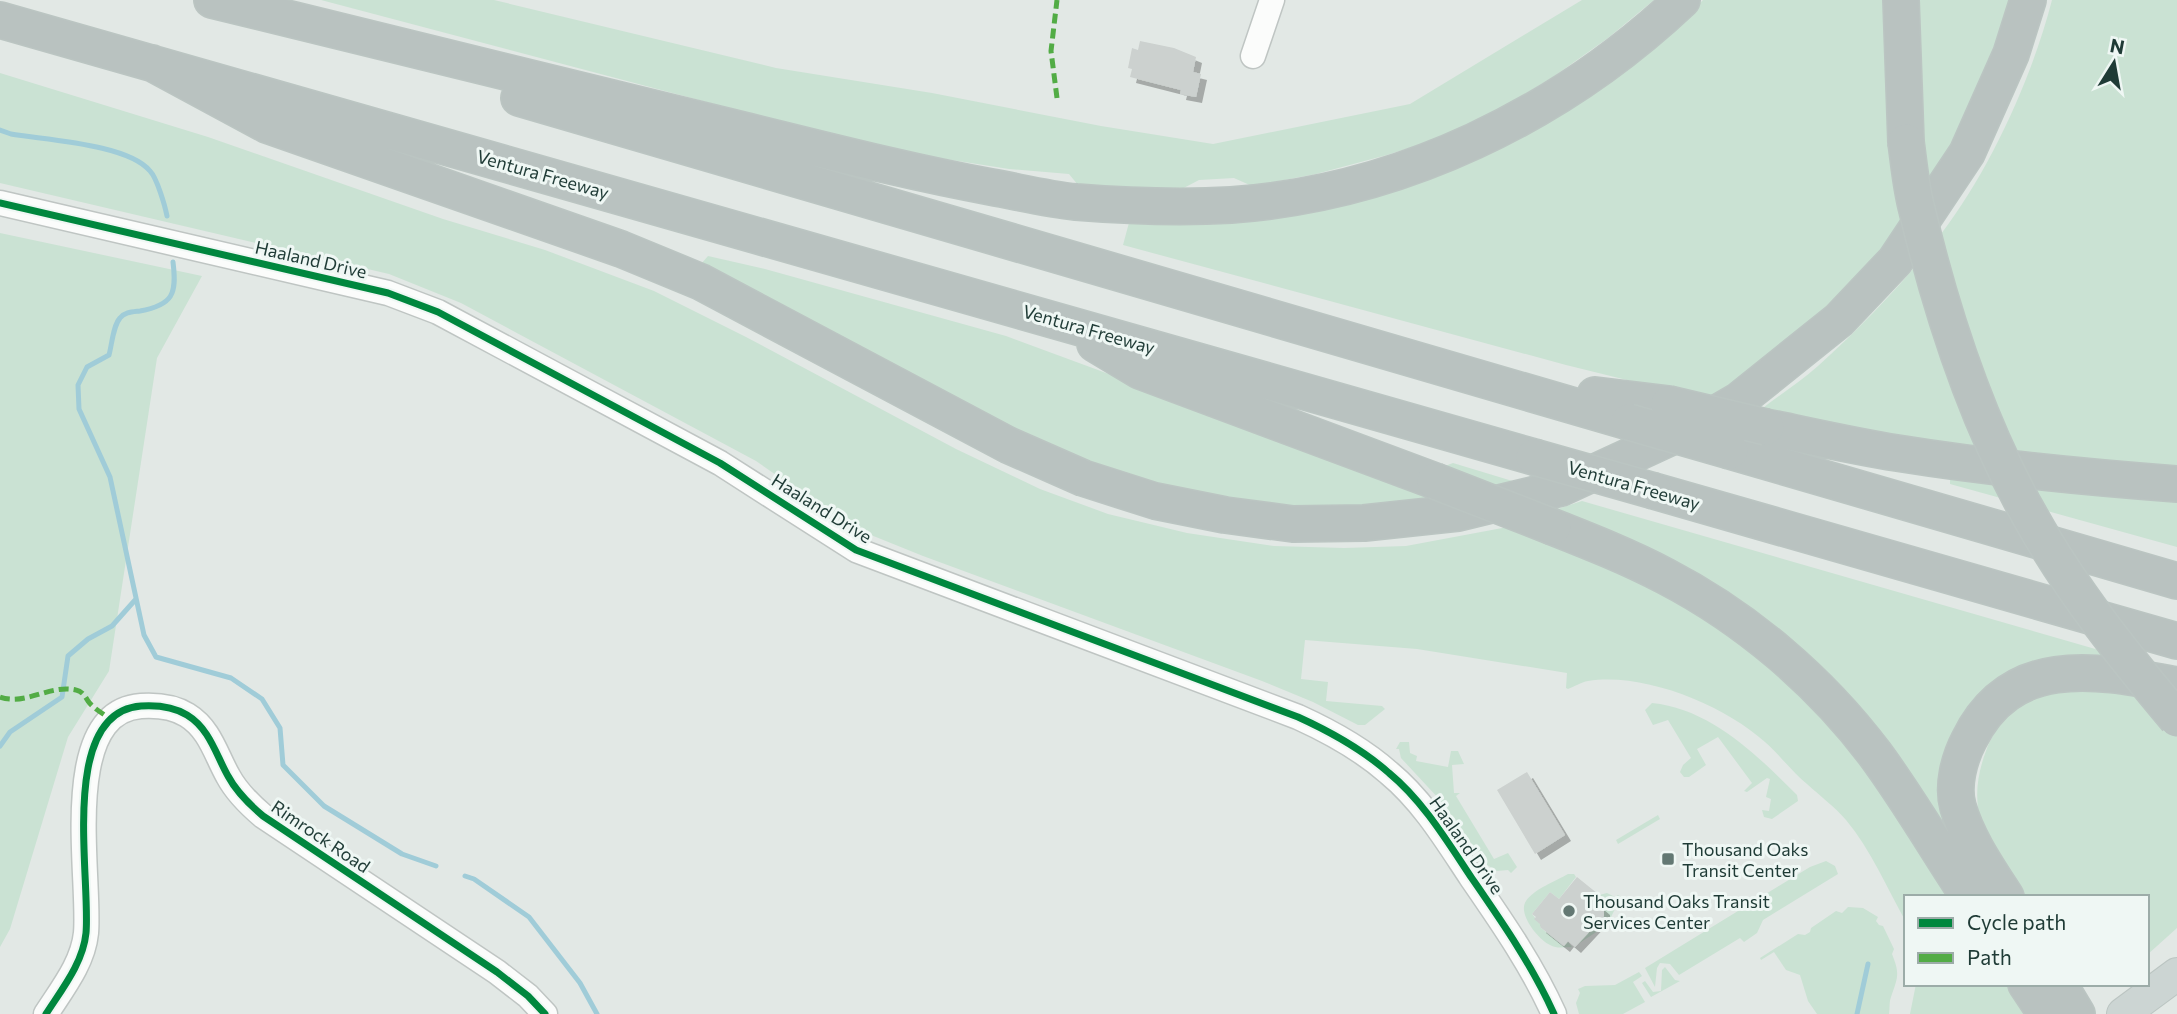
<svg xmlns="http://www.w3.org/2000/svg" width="2177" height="1014" font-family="Commissioner,sans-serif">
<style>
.green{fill:#cae2d3}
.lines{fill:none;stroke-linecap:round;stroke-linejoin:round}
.stream{stroke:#a0ccd8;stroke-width:5}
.building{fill:#ccd1cf;filter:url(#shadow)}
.minor-casing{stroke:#bfc5c3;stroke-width:27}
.major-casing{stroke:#bbc5c2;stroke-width:34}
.highway-casing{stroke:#bbc5c2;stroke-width:38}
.minor{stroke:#fbfcfb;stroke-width:24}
.major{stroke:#ccd5d3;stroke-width:32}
.highway{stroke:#b9c2c0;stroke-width:35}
.highway-bridge-casing{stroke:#bbc5c2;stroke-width:38;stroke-linecap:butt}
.highway-bridge{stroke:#b9c2c0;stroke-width:35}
.quiet{stroke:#52ac45;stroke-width:5;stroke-dasharray:10 5;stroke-linecap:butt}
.cycleway-casing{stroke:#eff7f4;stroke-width:11}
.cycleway{stroke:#00873e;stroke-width:7}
.poi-dot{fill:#637873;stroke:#eff7f4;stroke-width:2.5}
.labels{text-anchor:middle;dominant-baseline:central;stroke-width:6;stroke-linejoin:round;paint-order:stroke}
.street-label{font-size:18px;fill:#1f3b36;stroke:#eff7f4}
.poi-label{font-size:18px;fill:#1f3b36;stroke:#eff7f4;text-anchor:start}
</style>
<defs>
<filter id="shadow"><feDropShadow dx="6" dy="6" stdDeviation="0" flood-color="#0004"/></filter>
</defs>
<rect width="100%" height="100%" fill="#e2e8e5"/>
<path class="green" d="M321,0H494L776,68L932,93L1101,126L1213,144L1410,104L1582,0H1654L1608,38L1553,77L1500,109L1437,139L1387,155L1316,174L1252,186L1234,178L1199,180L1178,191L1078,185L1069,174L1009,169L888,150Z
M1703,0H2015L1970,122L1884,252L1832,306L1712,401L1566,365L1123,245L1130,219L1163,225L1218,224L1279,216L1528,132L1588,97L1663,40Z
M2052,0H2177V469L1968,449L1759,411C1778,396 1800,382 1818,366C1862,326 1905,282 1941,234C1990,170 2032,78 2052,0Z
M0,73L208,137L443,219L545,250L654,291L746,337L956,449L1040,489L1108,514L1187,533L1274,546L1344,548L1406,546L1513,526L1615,566L1752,645L1848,736L1956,897H1906V922C1887,888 1871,850 1846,820C1835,807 1820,796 1807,784C1792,772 1780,755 1765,742C1724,705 1644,672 1588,681C1581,682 1574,687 1568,689L1566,688L1567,673L1417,649L1305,640L1301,679L1328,682L1326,701L1382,706L1385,709L1365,725H1358L1313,702L1262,681L923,556L866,533L834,515L756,461L461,303L389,274L0,183Z
M0,233L202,276L157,358L109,671L68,737L10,929L0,947Z
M708,256L765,269L1006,336L1220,415L1432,471L1453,463L1519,483L1488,490L1381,507H1283L1236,502L1132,479L1032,441L701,264Z
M1950,470L2177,495V547L1950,484Z
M1582,501L2175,672L2075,665L1959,744L1991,897L1838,693L1545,513Z
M2072,686L2177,700V928L2147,955V897H2018C1989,845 1963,812 1986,751C1993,731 2008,711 2026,701C2040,694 2057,691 2072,686Z
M1652,703C1711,709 1757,755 1797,795L1798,801L1772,819L1764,817L1762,810L1769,811L1771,799L1766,797L1770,779L1767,778L1747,792L1744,791L1752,783L1718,737L1697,749L1706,765L1689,777H1684L1680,772L1683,765L1691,758L1668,720L1653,725L1645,710Z
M1400,742H1409L1410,753L1417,756L1416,761L1448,767L1451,751H1458L1464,764L1452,765L1454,793H1460L1456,796L1494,859L1508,853L1517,867L1511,873L1508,870L1497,871L1487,865L1440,800L1401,758L1399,749H1396Z
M1658,815L1660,819L1618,844L1616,840Z
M1826,861L1835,866L1838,874L1763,920L1757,933L1744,942L1740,938L1679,975L1670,964L1660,963L1657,968L1655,987L1645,968L1810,867Z
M1568,874H1574L1576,877L1559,899L1550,892L1532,914L1541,925L1540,927L1563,946L1568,942L1572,947C1564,947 1557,949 1550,945C1539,940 1517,914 1526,901C1534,889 1556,881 1568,874Z
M1607,893L1615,897L1618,895L1621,897L1607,925L1578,944L1604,916V909L1598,904L1603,898L1599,895Z
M1848,907L1863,908L1878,917L1876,921L1879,925L1883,926L1894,949L1892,954C1900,974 1898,977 1891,997C1889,1002 1890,1008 1889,1014H1817L1808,1001L1800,975L1786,970L1774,952L1761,960L1760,958L1798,934L1805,935L1810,932L1811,928L1836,911L1842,913Z
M1665,967L1675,980L1680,981L1651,997L1642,983L1645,981L1653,992L1661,991L1662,970Z
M1639,972L1642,976L1633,982L1645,1002L1623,1014H1579L1576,1003L1580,993L1578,989L1585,986L1615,985Z
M1916,984H2011L2027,1014H1910Z"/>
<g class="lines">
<path class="stream" d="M0,130L11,134C45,140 128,144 150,171C157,178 165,206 167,216
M173,262C177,294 173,305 140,311C132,312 125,312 120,318C113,326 112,344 109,355L87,367L78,385L79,409L110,477L144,635L156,657L231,678L262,699L280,728L283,765L324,806L402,854L436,866
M0,746L10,732L62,697L68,656L88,639L112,626L136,599
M465,876L474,879L529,917L580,983L597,1014
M1857,1014L1868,964"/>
</g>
<path class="building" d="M1140,41L1174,48L1196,57L1193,72L1201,74L1196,97L1180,94L1181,90L1130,77L1132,69L1128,68L1132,48L1138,50Z
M1527,772L1565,835L1535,854L1497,790Z
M1577,877L1603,898L1597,903L1604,909V916L1575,947L1568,941L1564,946L1540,927L1541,925L1534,919L1536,917L1532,914L1550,892L1559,899Z"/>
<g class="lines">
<g class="minor-casing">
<path id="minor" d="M1253,56L1272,0
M0,203L388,293L438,312L720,463L856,550L1298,717C1331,732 1362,749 1389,773C1423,801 1447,841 1471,877C1502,922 1532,965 1554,1014
M46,1014C62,989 83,963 86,933C91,878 58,712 141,706C157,705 174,707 187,715C210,729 216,755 228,776C236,791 250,805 263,816L497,972L528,996L545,1014"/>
</g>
<g class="major-casing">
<path id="major" d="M2123,1014L2177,974"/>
</g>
<g class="highway-casing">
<path id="highway" d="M212,0C381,41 550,83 718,124C809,146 899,170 991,187C1019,192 1047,199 1076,202C1127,206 1180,208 1231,205C1400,193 1560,115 1682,0
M1901,0L1906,142
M0,20L1534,457
M152,63L267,125L621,249L701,282L1008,445L1083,478L1155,501L1225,515L1293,524L1364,523L1458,513L1561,488L1695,426L1738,401L1839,320L1895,261L1967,153L2011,54L2028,0
M519,98L1629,422
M1095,344L1140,371L1435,481
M1595,395L1669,404
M1766,427C1810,436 1853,446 1897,453C1990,468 2083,477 2177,484
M1730,451L2177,581
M1654,491L2177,641
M1553,527C1591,542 1629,557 1665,576C1746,618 1820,681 1875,754C1909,800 1937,849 1969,897
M2006,897C1988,869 1967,839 1958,807C1952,786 1959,759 1969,740C2012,652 2099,671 2177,685
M2026,984L2046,1014
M2059,984L2077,1014"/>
</g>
<use href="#minor" class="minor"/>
<use href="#major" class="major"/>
<use href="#highway" class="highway"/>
<g class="highway-bridge-casing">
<path id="highway-bridge" d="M1906,142C1909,164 1911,188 1917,210C1942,315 1977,423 2031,518C2071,590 2124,656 2177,719
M1669,404L1766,427
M1629,422L1730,451
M1534,457L1654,491
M1435,481L1553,527"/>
</g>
<use href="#highway-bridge" class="highway-bridge"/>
<path class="quiet" d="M1057,98L1051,51L1057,0
M0,697C25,706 50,684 76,690C82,691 85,696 88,701C93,708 102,713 109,718"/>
<g class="cycleway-casing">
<path id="cycleway" d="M0,203L388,293L438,312L720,463L856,550L1298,717C1331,732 1362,749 1389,773C1423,801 1447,841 1471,877C1502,922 1532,965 1554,1014
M46,1014C62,989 83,963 86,933C91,878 58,712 141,706C157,705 174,707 187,715C210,729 216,755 228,776C236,791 250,805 263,816L497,972L528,996L545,1014"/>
</g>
<use href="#cycleway" class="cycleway"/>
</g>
<g class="poi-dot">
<rect x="1661" y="852" width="14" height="14" rx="3.5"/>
<circle cx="1569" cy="911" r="7"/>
</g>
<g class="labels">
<g class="street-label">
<text transform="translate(543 174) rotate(16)">Ventura Freeway</text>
<text transform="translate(311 259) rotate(13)">Haaland Drive</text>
<text transform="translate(1089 329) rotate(16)">Ventura Freeway</text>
<text transform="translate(1634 485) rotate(16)">Ventura Freeway</text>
<text transform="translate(822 508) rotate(32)">Haaland Drive</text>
<text transform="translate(321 836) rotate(34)">Rimrock Road</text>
<text transform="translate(1467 845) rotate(55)">Haaland Drive</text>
</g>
<g class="poi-label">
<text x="1682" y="849">Thousand Oaks<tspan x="1682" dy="21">Transit Center</tspan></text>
<text x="1583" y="901">Thousand Oaks Transit<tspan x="1583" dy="21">Services Center</tspan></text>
</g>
</g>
<rect x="1904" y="895" width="245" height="91" fill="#eff7f4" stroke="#9caca8" stroke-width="2"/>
<rect x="1918" y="918" width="35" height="10" fill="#00873e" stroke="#9caca8" stroke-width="2"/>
<text x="1967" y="930" font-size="21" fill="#1f3b36">Cycle path</text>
<rect x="1918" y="953" width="35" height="10" fill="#52ac45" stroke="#9caca8" stroke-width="2"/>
<text x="1967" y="965" font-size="21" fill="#1f3b36">Path</text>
<g transform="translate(2114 63) rotate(11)" stroke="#eff7f4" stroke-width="5" paint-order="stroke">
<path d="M0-5L12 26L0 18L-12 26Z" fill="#1f3b36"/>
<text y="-10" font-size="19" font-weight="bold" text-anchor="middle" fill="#1f3b36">N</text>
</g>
</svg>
